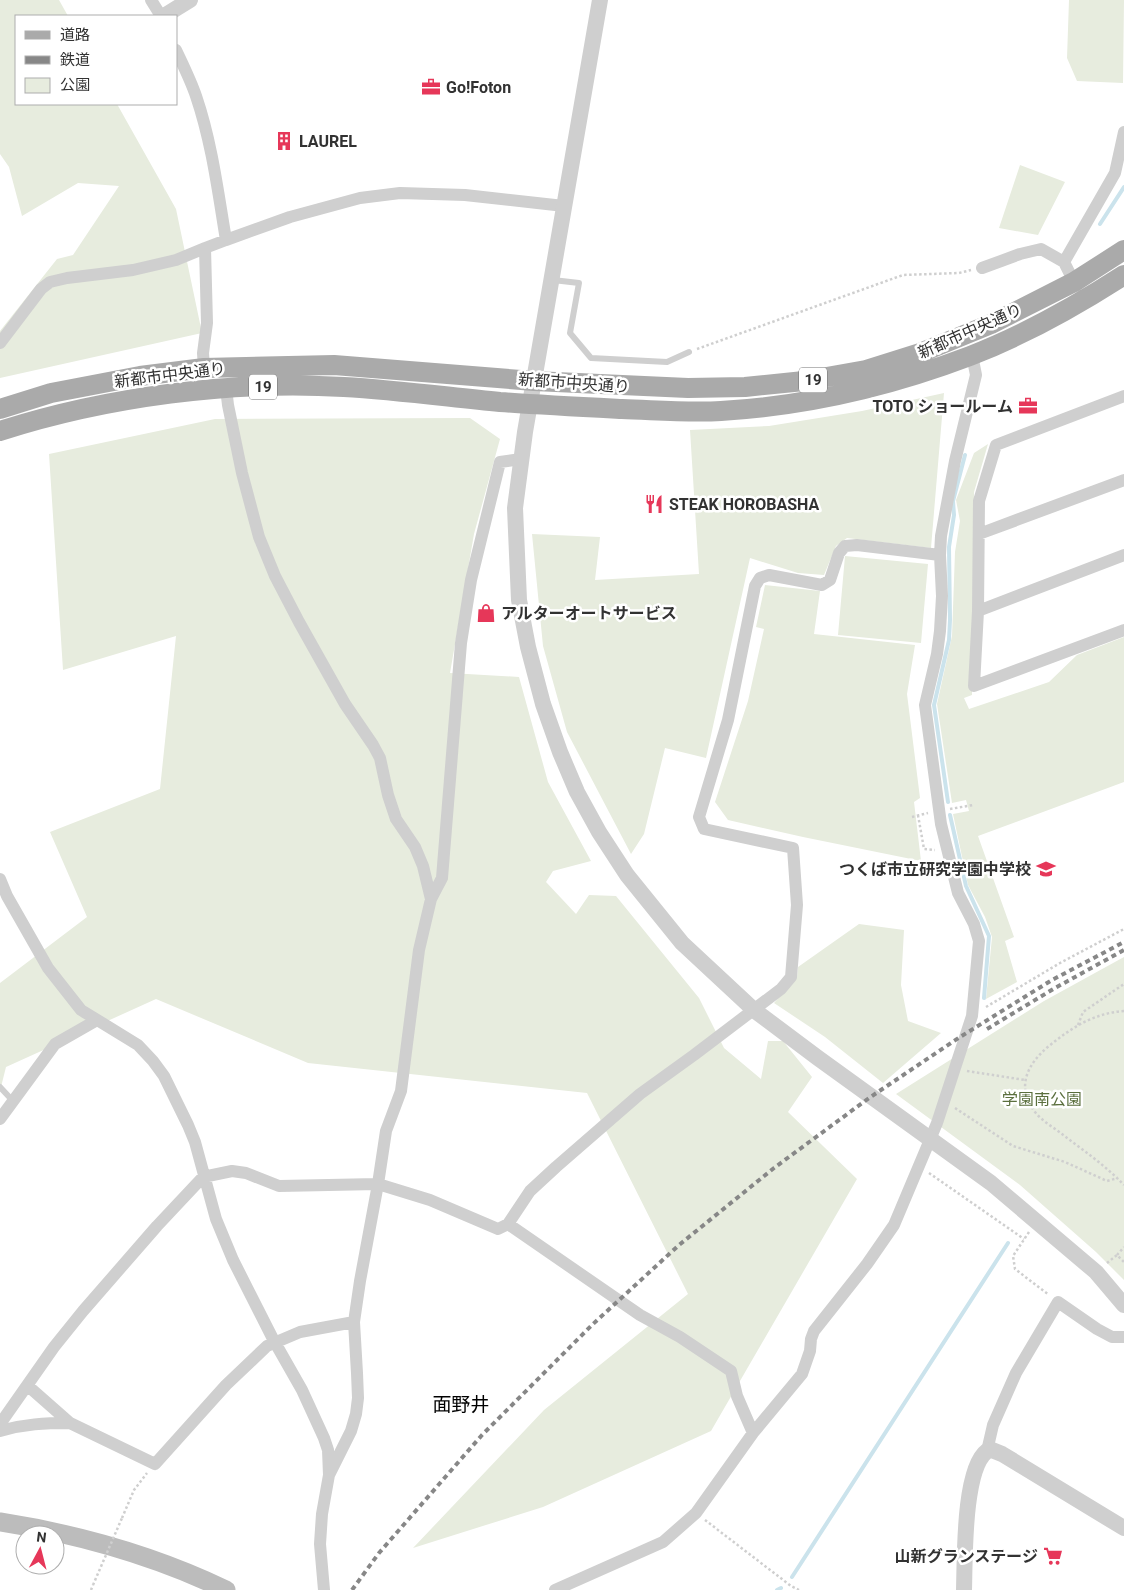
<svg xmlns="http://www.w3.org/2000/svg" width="1124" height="1590" font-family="Roboto,'Noto Sans JP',sans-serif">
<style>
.green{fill:#e7ecde}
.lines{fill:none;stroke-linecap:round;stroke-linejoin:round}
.stream{stroke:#cbe3ec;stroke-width:4}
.path{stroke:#cfcfcf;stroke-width:2.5;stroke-dasharray:2.5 2.5;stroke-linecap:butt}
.service{stroke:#cfcfcf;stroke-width:6}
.minor{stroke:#cfcfcf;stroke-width:12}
.tertiary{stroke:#cfcfcf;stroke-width:16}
.secondary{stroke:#bcbcbc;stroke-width:19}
.primary{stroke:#aaa;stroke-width:20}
.rail{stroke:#878787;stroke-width:4;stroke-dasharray:5 4;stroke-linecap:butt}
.path-bridge{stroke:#cfcfcf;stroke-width:2.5;stroke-dasharray:2.5 2.5;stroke-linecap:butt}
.labels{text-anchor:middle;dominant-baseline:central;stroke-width:5;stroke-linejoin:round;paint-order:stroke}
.shield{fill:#fff;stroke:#707070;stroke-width:1}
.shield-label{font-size:15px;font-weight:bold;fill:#323232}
.poi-label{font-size:16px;font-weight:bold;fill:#323232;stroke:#fff;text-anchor:start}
.street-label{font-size:16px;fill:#323232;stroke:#fff}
.park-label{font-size:16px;fill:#5b6f3e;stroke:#fff}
.quarter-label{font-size:19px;fill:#000;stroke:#fff}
</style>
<rect width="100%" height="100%" fill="#fff"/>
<path class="green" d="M0,0H59L68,16H16V104H117L176,209L202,333L0,378V331L57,259L73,255L119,186L78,183L22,216L9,167L0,154Z
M1069,0H1124L1123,83L1077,81L1067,58Z
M1020,165L1065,182L1038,235L999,228Z
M944,393L931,548L847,538L836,546L824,575L798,573L750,558L706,758L665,748L644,834L631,854L567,732L543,646L532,534L600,537L595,580L699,574L690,430L769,426L862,411Z
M470,418L500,439L474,534L450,673L519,677L548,782L591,861L553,871L546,882L576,914L589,895L616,896L699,998L724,1048L761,1079L768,1041H783L812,1077L788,1112L857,1179L711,1431L543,1507L413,1548L544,1410L688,1294L587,1093L308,1063L156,999L6,1067L0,1091V983L87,917L50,832L160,789L176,636L63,670L49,454L215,419Z
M988,444L974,492L972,695L964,698L969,709L1049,682L1077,655L1124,637V782L978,836L1014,937L1005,941L1017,982L986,999L992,937L985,917L968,885L953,814L969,811L966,800L952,803L937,704L952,636L955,552L960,521L956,500L974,453Z
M845,556L928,564L921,643L838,635Z
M765,585L820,591L814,634L915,645L907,694L920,798L914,802L921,861L803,837L728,820L715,802L748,701L764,629L756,627Z
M859,924L904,930L901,985L908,1021L941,1033L883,1083L825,1037L774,1003L797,977L798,967Z
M1124,957V1280L1096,1252L1020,1185L896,1094L1044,1001Z"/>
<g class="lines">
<path class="stream" d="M1100,224L1124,187
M948,802L934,705L949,640L950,620L949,547L954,515L953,501L965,455
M950,815L966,886L989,936L984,998
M792,1577L1008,1243
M777,1590L781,1588"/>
<path class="path" d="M697,349L903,275L959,273L971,270
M950,809L973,805
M918,815L924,849L935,850
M912,817L928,813
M935,873L936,859
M986,1007L1060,963L1124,929
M1124,1011C1094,1013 1071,1028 1049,1046C1028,1063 1015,1087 1035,1112C1042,1121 1053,1127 1062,1134C1083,1150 1106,1166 1124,1185
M1078,1025L1083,1012L1124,984
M967,1071L1025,1080
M955,1108L1013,1146L1065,1162L1107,1181L1118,1178
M929,1173L1024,1239
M1029,1232L1013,1256L1015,1269L1049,1295
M1117,1255L1124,1247
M1107,1263L1117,1255L1124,1262
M122,1518L134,1490L147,1473
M705,1520L791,1586L799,1590
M91,1590L93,1585"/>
<path class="service" d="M553,280L579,283L570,333L591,358L667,362L689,352
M0,1087L13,1101"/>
<path class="minor" d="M151,0L161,16
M176,50C183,65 191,81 196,96C212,143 218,192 226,240L205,248L207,323L203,353L204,368
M226,240L290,217L360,198L400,193L465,195L564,206
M1064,262L1115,173L1124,132
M982,268L1020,254L1041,249L1064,262L1074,282
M0,343L41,289L50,282L67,278L133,270L176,260L205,248
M226,388L228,405L242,473L259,537L275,576L299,622L345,704L373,745L380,758L388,795L396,819L415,847L423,866L431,899
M1124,396L996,445L979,501L978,611L974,686L1124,630
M979,534L1124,480
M978,611L1124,555
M0,879L7,896L48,968L81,1010L138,1045L153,1061L164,1076L188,1125L195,1142L216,1219L233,1260L273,1339L302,1390L324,1438L328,1450L329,1475L322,1514L320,1544L324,1590
M0,1119L55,1044L97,1020
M508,1224L530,1191L556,1167L640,1094L694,1055L781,989L791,977L797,905L793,848L704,829L699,817L728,720L755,586L760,578L769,575L822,585L830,580L839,553L845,546L857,545L940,555
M28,1386L70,1423L155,1464L226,1385L267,1346L300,1332L354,1322
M0,1424L54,1347L83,1311L157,1226L203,1177L232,1171L246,1173L279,1186L378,1184L430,1200L498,1229L508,1224L640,1315L680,1337L731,1371L737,1396L753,1433
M0,1431C24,1424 45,1423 70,1423
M987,1451L993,1425L1016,1373L1058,1302L1097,1329L1112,1337H1124
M329,1475L351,1431L356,1414L358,1398L357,1373L354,1322L360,1281L378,1184L386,1131L401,1091L419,950L431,899L442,878L461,643L471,580L500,462L521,459
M555,1590L663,1542L696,1513L753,1433L802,1374L810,1351L811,1339L814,1331L867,1264L894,1225L937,1123L972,1016L979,941L974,924L958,893L941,824L925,705L937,654L940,631L942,596L940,555L941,536L955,461L976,375L972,355"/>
<path class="tertiary" d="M600,0L525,432L515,508L519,600L528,647L543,704L560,752L577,792L599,832L627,875L682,943L754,1010L818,1058L991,1183L1096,1272L1124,1305
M164,16L190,0
M964,1590C965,1560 963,1469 987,1451L992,1450L1002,1454L1124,1528"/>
<path class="secondary" d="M0,1522C77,1534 155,1556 226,1590"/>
<path class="primary" d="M0,409L51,393L140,376L204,368L334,365L534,381L688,388L745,387L804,381L866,370L920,353L991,324L1074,282L1124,250
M0,431C106,397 233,380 344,387C396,390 448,397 500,402C541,405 582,407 622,409C655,410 688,413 721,411C806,406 891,386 970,356C1024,335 1076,306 1124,275"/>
<path class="rail" d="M987,1029L1055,988L1124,950
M352,1590L379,1553L482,1435L593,1324L679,1245L774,1168L869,1098L960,1037L1052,980L1124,942"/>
<path class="path-bridge" d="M93,1585L122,1518"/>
</g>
<defs>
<g id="office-bare" transform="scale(1.5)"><path d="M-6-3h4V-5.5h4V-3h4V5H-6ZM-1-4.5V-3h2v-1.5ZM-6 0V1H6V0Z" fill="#e63759" stroke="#fff" stroke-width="2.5" paint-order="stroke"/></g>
<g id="building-bare" transform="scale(1.5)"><path d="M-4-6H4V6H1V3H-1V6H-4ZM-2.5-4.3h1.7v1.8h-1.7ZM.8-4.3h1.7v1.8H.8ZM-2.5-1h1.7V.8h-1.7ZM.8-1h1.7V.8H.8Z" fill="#e63759" stroke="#fff" stroke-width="2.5" paint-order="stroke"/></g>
<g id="restaurant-bare" transform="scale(1.5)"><path d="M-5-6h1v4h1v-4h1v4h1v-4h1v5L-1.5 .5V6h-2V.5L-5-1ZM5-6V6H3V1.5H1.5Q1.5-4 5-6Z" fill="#e63759" stroke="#fff" stroke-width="2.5" paint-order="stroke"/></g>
<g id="shop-bare" transform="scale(1.5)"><path d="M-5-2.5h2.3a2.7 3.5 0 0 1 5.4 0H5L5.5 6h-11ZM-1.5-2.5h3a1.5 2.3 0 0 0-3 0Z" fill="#e63759" stroke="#fff" stroke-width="2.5" paint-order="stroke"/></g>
<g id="school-bare" transform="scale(1.5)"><path d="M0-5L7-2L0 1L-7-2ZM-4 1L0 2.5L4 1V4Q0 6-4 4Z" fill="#e63759" stroke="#fff" stroke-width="2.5" paint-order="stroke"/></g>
<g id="supermarket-bare" transform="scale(1.5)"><path d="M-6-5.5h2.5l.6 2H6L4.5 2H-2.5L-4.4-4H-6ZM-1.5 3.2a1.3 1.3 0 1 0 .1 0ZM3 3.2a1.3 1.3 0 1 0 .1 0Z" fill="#e63759" stroke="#fff" stroke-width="2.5" paint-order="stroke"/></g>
</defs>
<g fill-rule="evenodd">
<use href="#office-bare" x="431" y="87"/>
<use href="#building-bare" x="284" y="141"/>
<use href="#office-bare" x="1028" y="406"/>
<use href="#restaurant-bare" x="654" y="504"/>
<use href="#shop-bare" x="486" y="613"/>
<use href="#school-bare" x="1046" y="869"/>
<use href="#supermarket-bare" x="1053" y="1556"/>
</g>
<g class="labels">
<g class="shield">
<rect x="799" y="367.5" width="28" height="25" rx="4"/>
<rect x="249" y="374.5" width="28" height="25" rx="4"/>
</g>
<g class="shield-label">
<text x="813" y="380">19</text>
<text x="263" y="387">19</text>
</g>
<g class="poi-label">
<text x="446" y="87">Go!Foton</text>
<text x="299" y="141">LAUREL</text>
<text x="1013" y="406" text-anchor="end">TOTO ショールーム</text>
<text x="669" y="504">STEAK HOROBASHA</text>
<text x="501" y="613">アルターオートサービス</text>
<text x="1031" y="869" text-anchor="end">つくば市立研究学園中学校</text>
<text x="1038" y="1556" text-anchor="end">山新グランステージ</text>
</g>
<g class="street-label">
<text transform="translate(970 331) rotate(-24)">新都市中央通り</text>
<text transform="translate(170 375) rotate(-7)">新都市中央通り</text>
<text transform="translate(574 383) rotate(4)">新都市中央通り</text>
</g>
<g class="park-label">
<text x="1042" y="1099">学園南公園</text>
</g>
<g class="quarter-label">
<text x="461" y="1404">面野井</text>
</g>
</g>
<rect x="15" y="15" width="162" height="90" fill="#ffffff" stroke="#adadad"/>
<rect x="25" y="31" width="25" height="8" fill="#aaaaaa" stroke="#adadad"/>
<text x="60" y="40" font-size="15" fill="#323232">道路</text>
<rect x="25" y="56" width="25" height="8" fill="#878787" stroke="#adadad"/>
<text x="60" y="65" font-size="15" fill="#323232">鉄道</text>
<rect x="25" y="78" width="25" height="15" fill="#e7ecde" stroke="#adadad"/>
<text x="60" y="90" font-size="15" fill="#323232">公園</text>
<g transform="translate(40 1550) rotate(7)"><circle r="24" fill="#ffffff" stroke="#adadad"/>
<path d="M0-4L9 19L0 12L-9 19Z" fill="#e63759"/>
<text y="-8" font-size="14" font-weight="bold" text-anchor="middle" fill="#323232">N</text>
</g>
</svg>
